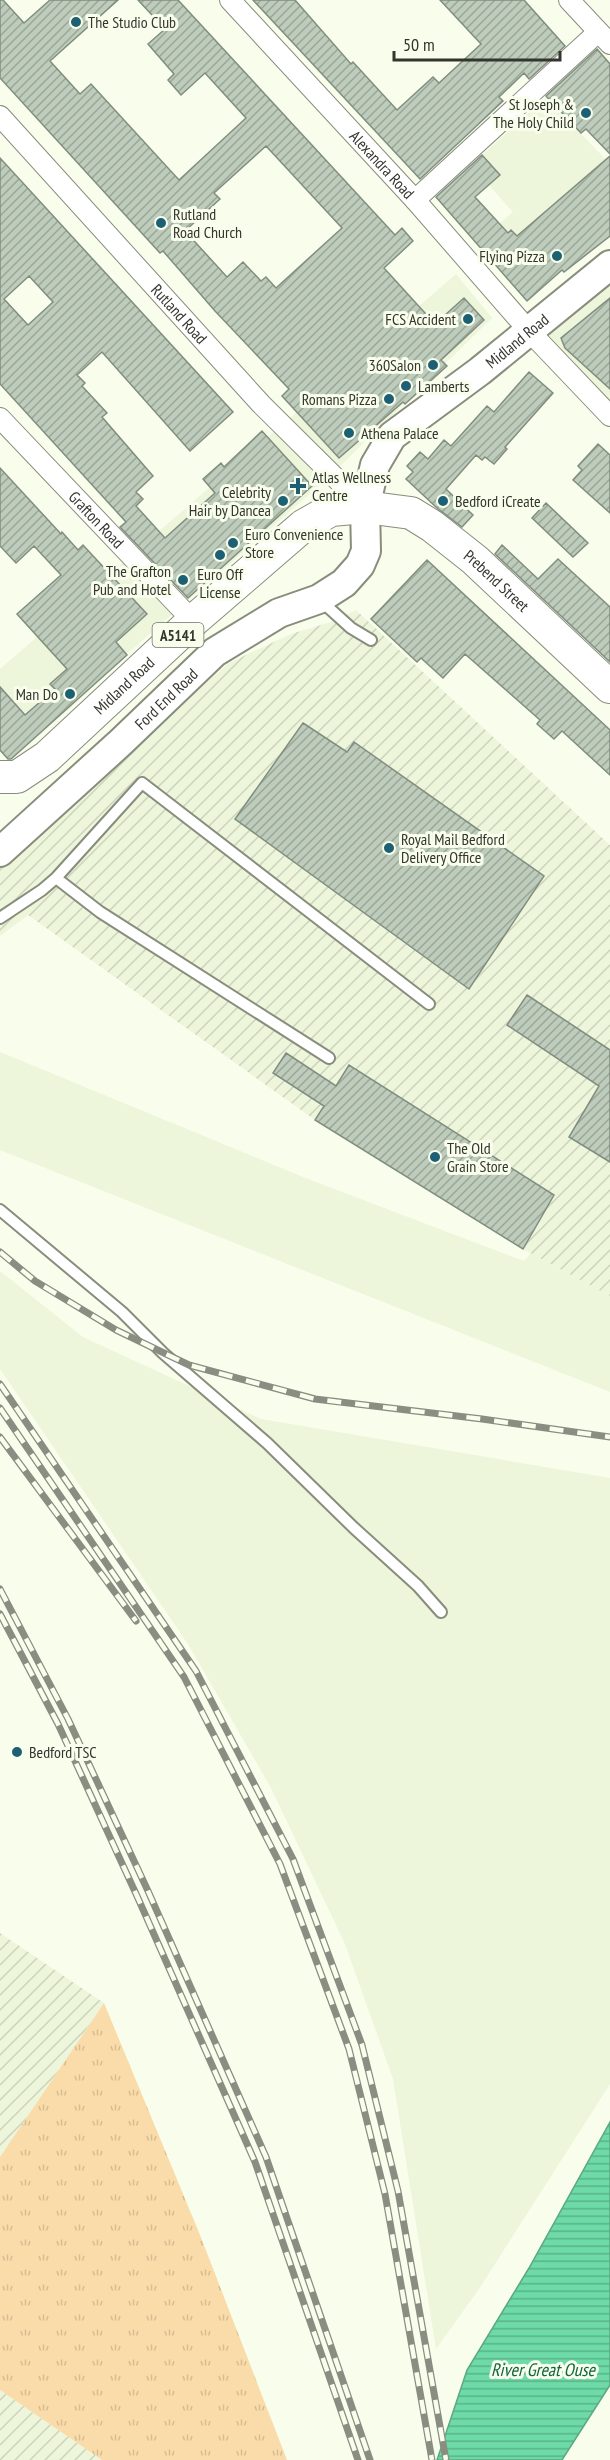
<svg xmlns="http://www.w3.org/2000/svg" width="610" height="2460" font-family="'PT Sans Narrow',sans-serif">
<style>
.built{fill:#edf5db}
.industrial{fill:url(#industrial-furrows)}
.grass{fill:url(#grass-tufts)}
.water{fill:url(#water-rules);stroke:#5ca883;stroke-width:1.5}
.building{fill:url(#building-hatch);stroke:#818d7f;stroke-width:1.5;fill-rule:evenodd}
.lines{fill:none;stroke-linecap:round;stroke-linejoin:round}
.lane-casing{stroke:#888d7c;stroke-width:14}
.street-casing{stroke:#888d7c;stroke-width:22}
.secondary-casing{stroke:#888d7c;stroke-width:32}
.primary-casing{stroke:#888d7c;stroke-width:34}
.lane{stroke:#fff;stroke-width:10}
.street{stroke:#fff;stroke-width:20}
.secondary{stroke:#fff;stroke-width:28}
.primary{stroke:#fff;stroke-width:32}
.rail-casing{stroke:#8a8e82;stroke-width:7}
.rail{stroke:#f8feeb;stroke-width:4.5;stroke-dasharray:14;stroke-linecap:butt}
.poi-dot{fill:#1d5f73;stroke:#f8feeb;stroke-width:2}
.labels{text-anchor:middle;dominant-baseline:central;stroke-width:6;stroke-linejoin:round;paint-order:stroke}
.shield{fill:#f8feeb;stroke:#6e7167;stroke-width:1.5}
.shield-label{font-size:15px;font-weight:bold;fill:#33352e}
.poi-label{font-size:16px;fill:#33352e;stroke:#f8feeb;text-anchor:start}
.street-label{font-size:16px;fill:#33352e;stroke:#f8feeb}
.water-label{font-size:18px;font-style:italic;fill:#116545;stroke:#f8feeb}
</style>
<defs>
<pattern id="industrial-furrows" width="10" height="10" patternUnits="userSpaceOnUse" patternTransform="scale(1.5)"><rect width="10" height="10" fill="#edf5db"/><path d="M-1 1l2-2M0 10L10 0M9 11l2-2" fill="none" stroke="#ccd3bc"/></pattern>
<pattern id="grass-tufts" width="24" height="20" patternUnits="userSpaceOnUse" patternTransform="scale(1.5)"><rect width="24" height="20" fill="#f9dca9"/><path d="M3 7l-1-3M5 7V3M7 7l1-3M15 17l-1-3M17 17v-4M19 17l1-3" fill="none" stroke="#d6bd92"/></pattern>
<pattern id="water-rules" width="6" height="5" patternUnits="userSpaceOnUse" patternTransform="scale(1.5)"><rect width="6" height="5" fill="#6ddaa8"/><path d="M0 2.5h6" fill="none" stroke="#5ab289"/></pattern>
<pattern id="building-hatch" width="6" height="6" patternUnits="userSpaceOnUse" patternTransform="scale(1.5)"><rect width="6" height="6" fill="#beccbc"/><path d="M-1 1l2-2M0 6l6-6M5 7l2-2" fill="none" stroke="#9ba699"/></pattern>
</defs>
<rect width="100%" height="100%" fill="#f8feeb"/>
<path class="built" d="M546,97L610,164V236L564,272L562,270L527,301L477,243L513,212L471,165Z
M456,274L492,318L327,479L9,757L0,746V669Z
M610,278V416L536,339Z
M0,1052L313,1181L524,1261L531,1253L610,1296V1392L0,1150Z
M0,1271L83,1337L261,1419L610,1478V2084L479,2289L436,2349L393,2079L345,1944L271,1788L188,1644L0,1369Z"/>
<path class="industrial" d="M356,610L610,845V1296L523,1249L315,1120L28,915L0,936V865L229,663L291,634L331,622Z
M0,1933L104,2003L0,2157Z
M0,2390L102,2460H0Z"/>
<path class="grass" d="M104,2003L200,2235L287,2460H102L0,2390V2157Z"/>
<path class="water" d="M610,2122V2385L562,2460H437L467,2370L529,2268Z"/>
<path class="building" d="M0,0H3L24,23L50,0H118L50,61L80,94L91,84L179,180L246,118L205,73L181,95L168,80L174,74L148,44L165,29L138,0H178L395,235L402,228L413,241L384,268L435,324L464,298L484,320L441,360L447,366L405,404L403,402L339,458L282,396L289,389L215,311L163,251L160,253L0,78ZM266,146L342,228L276,288L266,277L261,281L243,262L227,277L185,231L220,199L214,193Z
M253,0H295L351,64L353,62L397,110L433,77L439,83L481,44L440,0H524L565,46L529,79L524,73L499,97L503,101L420,179Z
M597,49L610,64V154L586,129L581,133L546,96Z
M482,155L500,175L475,197L508,233L511,230L517,236L610,156V236L564,272L562,270L527,301L436,197Z
M0,158L233,412L190,451L102,352L77,375L85,383L82,386L107,413L102,417L153,476L136,492L143,499L136,506L165,538L215,493L203,479L221,463L224,467L262,431L312,486L188,598L120,527L126,522L0,384ZM29,276L53,302L28,325L4,299Z
M610,298V389L565,348L561,338Z
M529,372L553,393L505,447L507,449L494,464L485,457L482,460L476,455L446,489L473,515L462,527L437,508L406,479L413,472L407,466L420,452L428,459L444,440L451,446L487,406L494,412Z
M598,444L610,455V513L573,480L582,470L578,466Z
M0,468L61,534L62,532L78,550L83,545L147,614L116,642L127,655L11,759H8L0,750V687L25,715L55,689L50,684L67,669L17,614L61,575L34,546L16,563L0,546Z
M546,503L588,543L573,557L532,518Z
M502,545L538,579L558,559L610,607V662L495,554Z
M427,560L610,730V775L562,731L554,739L537,724L540,720L465,654L443,678L421,658L417,662L371,619Z
M303,723L347,752L354,742L544,876L469,989L235,819Z
M527,995L610,1050V1162L569,1137L599,1086L507,1025Z
M286,1053L336,1086L349,1065L554,1195L523,1249L315,1120L324,1106L273,1073Z"/>
<g class="lines">
<g class="lane-casing">
<path id="lane" d="M319,599L351,628L371,640
M56,878L142,783L429,1004
M0,918L42,890L56,878L100,912L329,1058
M0,1210L122,1312L163,1353L267,1443L354,1528L418,1586L441,1612"/>
</g>
<g class="street-casing">
<g id="street">
<path id="s1" d="M230,0L415,200L529,331L610,416"/>
<path d="M569,0L610,44"/>
<path id="s2" d="M0,116L261,404L365,507"/>
<path d="M415,200L598,32"/>
<path id="s3" d="M0,418L193,621"/>
</g>
</g>
<g class="secondary-casing">
<g id="secondary">
<path id="s4" d="M0,852L121,742L215,652L279,613L319,599L344,583L360,565L366,551L365,507L375,465L392,436L480,371L610,265"/>
</g>
</g>
<g class="primary-casing">
<g id="primary">
<path id="s5" d="M0,777H17L47,757L193,621L303,526L331,510L365,507L411,513L432,526L475,560L610,687"/>
</g>
</g>
<use href="#lane" class="lane"/>
<use href="#street" class="street"/>
<use href="#secondary" class="secondary"/>
<use href="#primary" class="primary"/>
<g class="rail-casing">
<path id="rail" d="M0,1252L35,1281L116,1330L189,1365L315,1399L482,1419L610,1437
M0,1384L196,1671L293,1859L362,2045L398,2191L446,2460
M0,1408L184,1677L280,1864L349,2049L385,2194L432,2460
M0,1437L136,1621
M0,1589L68,1719L148,1891L266,2157L370,2460
M0,1614L58,1724L137,1896L255,2162L358,2460"/>
</g>
<use href="#rail" class="rail"/>
</g>
<g class="poi-dot">
<circle cx="76" cy="22" r="6"/>
<circle cx="586" cy="113" r="6"/>
<circle cx="161" cy="223" r="6"/>
<circle cx="557" cy="256" r="6"/>
<circle cx="468" cy="319" r="6"/>
<circle cx="433" cy="365" r="6"/>
<circle cx="406" cy="386" r="6"/>
<circle cx="389" cy="399" r="6"/>
<circle cx="349" cy="433" r="6"/>
<path d="M295 477h6v6h6v6h-6v6h-6v-6h-6v-6h6z"/>
<circle cx="283" cy="501" r="6"/>
<circle cx="443" cy="501" r="6"/>
<circle cx="233" cy="543" r="6"/>
<circle cx="220" cy="555" r="6"/>
<circle cx="183" cy="580" r="6"/>
<circle cx="70" cy="694" r="6"/>
<circle cx="389" cy="848" r="6"/>
<circle cx="435" cy="1157" r="6"/>
<circle cx="17" cy="1752" r="6"/>
</g>
<g class="labels">
<rect class="shield" x="152.5" y="623" width="51" height="24" rx="4.5"/>
<g class="shield-label">
<text x="178" y="635">A5141</text>
</g>
<g class="poi-label">
<text x="88" y="22">The Studio Club</text>
<text x="574" y="104" text-anchor="end">St Joseph &amp;<tspan x="574" dy="18">The Holy Child</tspan></text>
<text x="173" y="214">Rutland<tspan x="173" dy="18">Road Church</tspan></text>
<text x="545" y="256" text-anchor="end">Flying Pizza</text>
<text x="456" y="319" text-anchor="end">FCS Accident</text>
<text x="421" y="365" text-anchor="end">360Salon</text>
<text x="418" y="386">Lamberts</text>
<text x="377" y="399" text-anchor="end">Romans Pizza</text>
<text x="361" y="433">Athena Palace</text>
<text x="312" y="477">Atlas Wellness<tspan x="312" dy="18">Centre</tspan></text>
<text x="271" y="492" text-anchor="end">Celebrity<tspan x="271" dy="18">Hair by Dancea</tspan></text>
<text x="455" y="501">Bedford iCreate</text>
<text x="245" y="534">Euro Convenience<tspan x="245" dy="18">Store</tspan></text>
<text x="171" y="571" text-anchor="end">The Grafton<tspan x="171" dy="18">Pub and Hotel</tspan></text>
<text x="220" y="574" text-anchor="middle">Euro Off<tspan x="220" dy="18">License</tspan></text>
<text x="58" y="694" text-anchor="end">Man Do</text>
<text x="401" y="839">Royal Mail Bedford<tspan x="401" dy="18">Delivery Office</tspan></text>
<text x="447" y="1148">The Old<tspan x="447" dy="18">Grain Store</tspan></text>
<text x="29" y="1752">Bedford TSC</text>
</g>
<g class="street-label">
<text stroke="none"><textPath href="#s1" startOffset="224">Alexandra Road</textPath></text>
<text stroke="none"><textPath href="#s2" startOffset="267">Rutland Road</textPath></text>
<text stroke="none"><textPath href="#s4" startOffset="758">Midland Road</textPath></text>
<text stroke="none"><textPath href="#s3" startOffset="140">Grafton Road</textPath></text>
<text stroke="none"><textPath href="#s5" startOffset="620">Prebend Street</textPath></text>
<text stroke="none"><textPath href="#s5" startOffset="158">Midland Road</textPath></text>
<text stroke="none"><textPath href="#s4" startOffset="226">Ford End Road</textPath></text>
</g>
<g class="water-label">
<text x="543" y="2369">River Great Ouse</text>
</g>
</g>
<path d="M394 51v9h166v-9" fill="none" stroke="#33352e" stroke-width="3"/>
<text x="403" y="51" font-size="18" fill="#33352e" stroke="#f8feeb" stroke-width="4.5" paint-order="stroke">50 m</text>
</svg>
